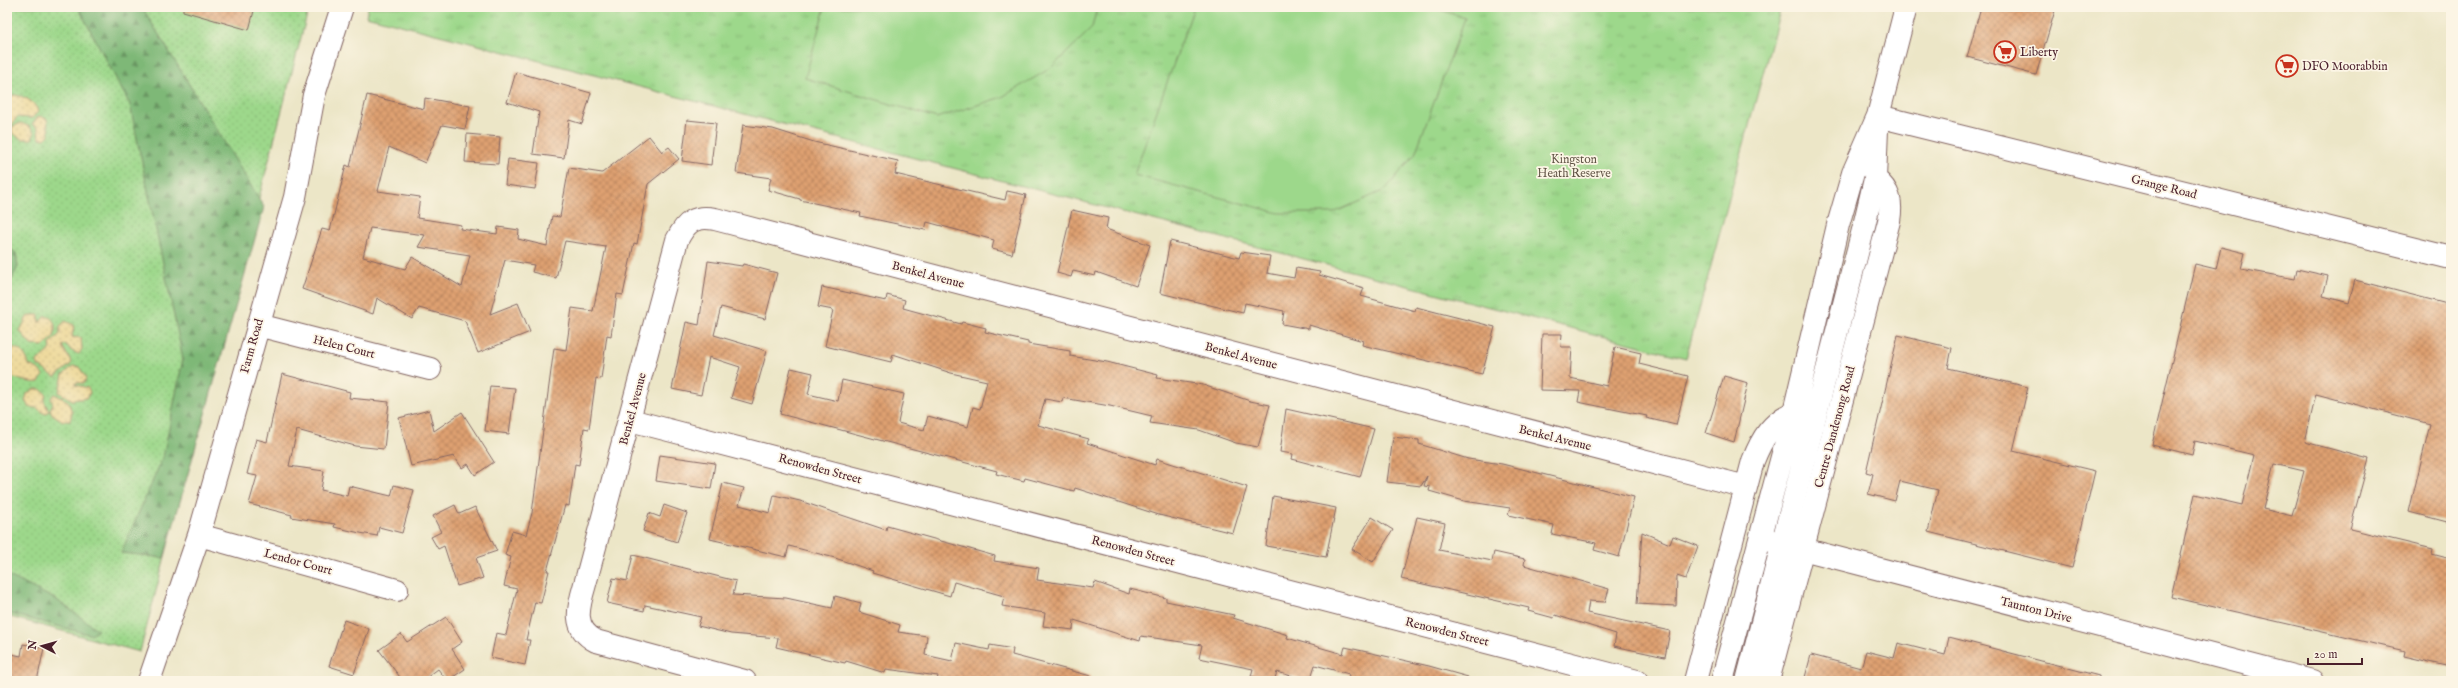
<svg xmlns="http://www.w3.org/2000/svg" width="2458" height="688" font-family="'IM FELL English',serif">
<style>
.grass{fill:url(#grass-dots);stroke:#747c5b}
.forest{fill:url(#forest-firs);stroke:#646c51}
.sand{fill:url(#sand-dots);stroke:#9c7c64}
.park{fill:url(#park-tufts);stroke:#747c5b}
.garden{fill:#9dd88b;stroke:#747c5b}
.building{fill:url(#building-cross-hatch);fill-rule:evenodd}
.lines{fill:none;stroke-linecap:round;stroke-linejoin:round}
.minor-casing{stroke:#836562;stroke-width:24}
.major-casing{stroke:#836562;stroke-width:24}
.minor{stroke:#fff;stroke-width:22}
.major{stroke:#fff;stroke-width:22}
.labels{text-anchor:middle;dominant-baseline:central;stroke-width:3.5;stroke-linejoin:round;paint-order:stroke}
.poi-label{font-size:12px;fill:#4a1f2b;stroke:#fcf5e5;text-anchor:start}
.park-label{font-size:12px;fill:#635648;stroke:#fcf5e5}
.street-label{font-size:12px;fill:#4a1f2b;stroke:#fcf5e5}
</style>
<defs>
<pattern id="grass-dots" width="8" height="8" patternUnits="userSpaceOnUse"><rect width="8" height="8" fill="#9dd88b"/><path d="M2 2h.1M6 6h.1" fill="none" stroke="#89b978" stroke-width="1.8" stroke-linecap="round"/></pattern>
<pattern id="forest-firs" width="22" height="20" patternUnits="userSpaceOnUse"><rect width="22" height="20" fill="#7eb877"/><path d="M5 1l3.5 6h-7zM16 11l3.5 6h-7z" fill="#699562"/></pattern>
<pattern id="sand-dots" width="8" height="8" patternUnits="userSpaceOnUse"><rect width="8" height="8" fill="#eeda9e"/><path d="M2 2h.1M6 6h.1" fill="none" stroke="#cebb88" stroke-width="1.8" stroke-linecap="round"/></pattern>
<pattern id="park-tufts" width="24" height="20" patternUnits="userSpaceOnUse"><rect width="24" height="20" fill="#9dd88b"/><path d="M3 7l-1-3M5 7V3M7 7l1-3M15 17l-1-3M17 17v-4M19 17l1-3" fill="none" stroke="#89b978"/></pattern>
<pattern id="building-cross-hatch" width="8" height="8" patternUnits="userSpaceOnUse"><rect width="8" height="8" fill="#dea071"/><path d="M0 0l8 8M0 8l8-8" fill="none" stroke="#b6825d"/></pattern>
</defs>
<rect width="100%" height="100%" fill="#fcf5e5"/>
<filter id="ink" filterUnits="userSpaceOnUse"><feTurbulence type="fractalNoise" baseFrequency=".025" numOctaves="2"/><feDisplacementMap in="SourceGraphic" scale="8" xChannelSelector="R" yChannelSelector="G"/><feConvolveMatrix kernelMatrix="1 2 1 2 8 2 1 2 1" color-interpolation-filters="sRGB"/></filter>
<filter id="wash" filterUnits="userSpaceOnUse"><feTurbulence type="fractalNoise" baseFrequency=".012" numOctaves="4" result="noise"/><feDisplacementMap in="SourceGraphic" scale="16" xChannelSelector="R" yChannelSelector="G"/><feGaussianBlur stdDeviation="0.9" result="paint"/><feColorMatrix in="noise" values="0 0 0 0 0 0 0 0 0 0 0 0 0 0 0 0 0 1.4 0 .05"/><feComposite in="paint" operator="in"/></filter>
<g filter="url(#wash)">
<rect width="100%" height="100%" fill="#ece6c7"/>
<path class="grass" d="M7,7H309L140,652L7,616Z"/>
<path class="forest" d="M78,7H142L264,207L164,558L121,553L163,457L183,359L130,105Z
M7,246L16,253L18,267L7,288Z
M7,575L57,600L98,630L92,635L7,613Z"/>
<path class="sand" d="M14,95C23,96 36,101 38,112L32,118L17,117L12,125L7,126V99Z
M39,116L47,119L49,135L45,139L39,138L38,128L32,124Z
M21,123L30,127L34,133L32,139H22L12,133V127Z
M32,315H39V323L45,316C56,318 56,327 54,336L44,346L31,345L20,331L27,317Z
M65,321L74,325L72,337L81,338L82,349L79,354L72,351L66,344L62,346L72,363L55,377L38,365L37,361L51,349L50,343L60,334V327Z
M7,347C19,347 26,353 29,365L38,369L43,375L39,382C33,384 12,378 7,374Z
M73,366L79,367L86,378L84,383H75V385L88,388L90,392L87,398L72,400L59,392L63,375Z
M34,389H40L46,394L44,401L49,411L45,414L37,408L29,407L25,401L27,394Z
M54,394L68,401L72,412L70,421H63L52,414L50,409L53,404L51,398Z"/>
<path class="park" d="M368,7H1781L1686,358L366,16Z"/>
<path class="garden" d="M825,7H1097L1092,28L1051,68L1002,97L937,118L805,78Z
M1194,7H1431L1465,18L1415,154L1385,190L1333,213H1279L1134,175Z"/>
<g id="blocks">
<path class="building" d="M183,7H255L249,30L183,11Z
M1981,7H2056L2036,75L1967,57Z
M516,72L591,93L582,124L569,120L564,158L533,154L539,112L507,102Z
M367,95L424,109L425,98L470,106L465,129L442,125L425,163L389,147L378,191L420,197L417,218L461,225L460,229L497,234L498,227L519,230L518,239L547,246L552,216L560,217L569,168L602,173L649,136L662,152L669,147L679,159L648,184L637,244L634,243L623,295L617,294L611,336L607,335L601,379L596,378L589,429L584,428L579,465L575,464L569,506L565,505L547,571H549L541,603L535,602L526,640H530L525,665L491,658L496,633L506,635L517,589L504,586L511,557L505,555L512,531L526,535L532,513L554,348L566,350L572,308L593,311L606,247L565,241L556,278L532,272L534,265L505,260L490,314L518,303L530,332L478,353L465,321L419,308L412,319L377,298L373,314L302,289L322,229L330,231L346,165L350,167ZM370,228L425,235L418,247L470,255L462,287L412,257L405,269L363,257Z
M687,120L716,123L711,165L682,161Z
M743,125L773,129L814,142L898,161L895,174L1005,200L1007,191L1026,195L1012,254L992,249L994,240L927,222L925,230L860,216L861,213L800,200V199L768,190L771,178L736,173Z
M467,134L500,137L498,164L465,162Z
M508,159L539,163L535,189L505,185Z
M1072,210L1108,218L1106,229L1150,245L1136,286L1096,272L1095,276L1073,271L1071,277L1057,273Z
M1170,241L1239,258L1241,252L1270,256L1267,273L1294,278L1296,268L1320,272L1319,275L1364,288L1361,296L1415,311L1416,307L1495,327L1482,374L1362,345L1363,341L1309,325V329L1282,324L1284,311L1245,303L1243,313L1160,293Z
M2221,247L2245,253L2241,269L2295,279L2297,269L2328,276L2323,296L2349,303L2355,280L2451,305V523L2409,512L2430,424L2316,394L2305,442L2369,459L2350,529L2433,549L2432,554L2451,559V667L2404,656L2405,651L2171,597L2195,494L2242,505L2254,455L2195,441L2192,455L2152,445L2195,264L2216,269ZM2274,464L2304,471L2292,516L2263,509Z
M708,261L742,266L743,264L777,273L765,319L721,307L714,335L767,351L752,404L731,398L740,367L709,357L701,395L672,389L686,322L699,325Z
M822,287L886,301L887,295L905,300L903,308L961,324L962,322L986,328L985,332L1028,342V344L1070,351V356L1107,362L1158,375L1157,378L1203,385L1250,401L1270,405L1258,447L1236,443L1199,430L1150,423L1152,416L1110,406L1063,398L1062,402L1045,399L1038,425L1089,439L1087,443L1155,465L1157,459L1247,487L1233,533L1159,515L1075,488L1074,491L1025,478L1024,481L996,474L997,471L780,414L791,368L813,373L808,394L838,401L842,380L904,394L898,423L924,430L928,416L968,427L973,407L980,409L987,381L951,373L893,354L891,362L825,346L833,310L818,307Z
M1542,334H1562L1561,347H1572L1570,378L1607,386L1615,347L1641,353L1639,364L1688,376L1676,425L1646,418L1647,416L1578,402L1580,391L1540,390Z
M1898,335L1952,348L1948,368L2028,387L2013,451L2095,471L2072,568L1928,532L1938,490L1900,481L1895,501L1868,494L1873,474L1866,472Z
M282,374L350,392L349,398L389,402L384,449L355,446L297,430L289,466L324,471L321,490L347,496L349,486L391,496L394,485L414,490L402,533L379,527L377,536L360,533L334,527L335,524L291,517L292,515L249,504L257,476L247,474L256,439L267,442Z
M1724,376L1748,383L1734,442L1706,433Z
M490,386L515,388L509,434L485,431Z
M1286,409L1374,429L1360,477L1292,459L1293,454L1280,452Z
M429,410L434,431L462,412L494,462L475,475L468,464L462,468L454,456L411,466L399,418Z
M1393,437L1419,440V444L1468,459L1502,464L1634,497L1619,557L1594,550L1596,543L1552,534L1554,525L1508,515L1510,508L1464,501L1429,491L1430,487L1424,486L1427,476L1421,486L1387,482Z
M660,455L715,463L711,489L656,481Z
M723,483L744,488L739,505L770,513L774,495L800,501L886,530L887,526L995,556L994,561L1039,568L1037,580L1093,588L1095,582L1129,594L1130,589L1166,598V601L1234,615L1233,618L1288,635L1287,638L1343,654L1345,647L1429,666L1468,677L1467,681H1348L1349,674L1315,665L1310,681L1277,672L1274,681H1268L1251,676L1253,669L1199,658L1202,645L1141,636L1140,641L1074,620L1073,630L1043,626L1045,613L1002,606L1004,596L954,582L950,596L872,573L873,571L835,558L789,546L786,557L710,539Z
M1273,496L1336,508L1326,557L1266,546Z
M455,505L459,514L475,507L497,551L476,558L483,578L457,586L444,546L438,549L431,537L441,532L433,516Z
M664,505L687,513L677,542L643,531L649,513L660,517Z
M1372,517L1393,530L1373,562L1352,549Z
M1417,517L1445,523L1439,550L1492,561L1494,552L1525,559L1524,565L1609,589L1605,602L1589,601L1587,613L1670,631L1665,657L1614,646L1616,634L1555,615L1554,618L1528,611L1529,608L1401,579Z
M1642,532L1670,544L1673,536L1698,546L1686,579L1677,576L1676,606L1637,604Z
M633,555L736,581L733,595L786,598L832,608L835,596L861,603L859,612L900,625L898,632L927,636L925,655L952,661L956,643L989,650L990,645L1013,649L1012,655L1091,676L1090,681H937L938,676L886,669L885,673L846,661L845,663L776,647L778,638L731,634L698,626L701,617L645,605L644,611L607,603L613,578L627,581Z
M446,617L462,642L452,649L465,669L447,681L438,669L422,681H403L379,650L401,634L407,642Z
M344,620L369,629L354,674L329,666Z
M1949,637L2099,676V681H1804L1811,655L1861,668L1866,651L1894,658L1898,643L1945,655Z
M23,644L44,648L37,681H7V653L21,656Z"/>
</g>
</g>
<g filter="url(#ink)">
<use href="#blocks" fill-opacity="0" stroke="#836562" stroke-width="1"/>
<g class="lines">
<g class="minor-casing">
<path id="minor" d="M258,325L430,369
M630,420L1637,681
M199,535L397,590
M1764,539L2312,681
M149,681L199,535L295,197L314,95L342,7
M745,681L596,641C567,626 582,598 588,573L677,240C686,222 695,215 715,219L1746,487
M1695,681L1753,461C1762,438 1771,423 1794,412
M1768,681L1889,221C1892,203 1890,190 1875,179"/>
</g>
<g class="major-casing">
<path id="major" d="M1878,116L2451,258
M1722,681L1794,412L1838,225L1853,173L1878,116L1906,7
M1747,681L1863,230L1875,179L1877,129"/>
</g>
<use href="#minor" class="minor"/>
<use href="#major" class="major"/>
</g>
</g>
<defs>
<g id="supermarket-ring" transform="scale(1.15)"><circle r="9.5" fill="#fcf5e5" stroke="#c8321e" stroke-width="1.5"/><path d="M-6-5.5h2.5l.6 2H6L4.5 2H-2.5L-4.4-4H-6ZM-1.5 3.2a1.3 1.3 0 1 0 .1 0ZM3 3.2a1.3 1.3 0 1 0 .1 0Z" fill="#c8321e"/></g>
</defs>
<g fill-rule="evenodd">
<use href="#supermarket-ring" x="2005" y="52"/>
<use href="#supermarket-ring" x="2287" y="66"/>
</g>
<g class="labels">
<g class="poi-label">
<text x="2020" y="52">Liberty</text>
<text x="2302" y="66">DFO Moorabbin</text>
</g>
<g class="park-label">
<text x="1574" y="159">Kingston<tspan x="1574" dy="14">Heath Reserve</tspan></text>
</g>
<g class="street-label">
<text transform="translate(2164 187) rotate(14)">Grange Road</text>
<text transform="translate(928 275) rotate(15)">Benkel Avenue</text>
<text transform="translate(252 346) rotate(-74)">Farm Road</text>
<text transform="translate(344 347) rotate(14)">Helen Court</text>
<text transform="translate(1241 356) rotate(15)">Benkel Avenue</text>
<text transform="translate(633 409) rotate(-75)">Benkel Avenue</text>
<text transform="translate(1835 427) rotate(-75)">Centre Dandenong Road</text>
<text transform="translate(1555 438) rotate(14)">Benkel Avenue</text>
<text transform="translate(820 469) rotate(15)">Renowden Street</text>
<text transform="translate(1133 551) rotate(15)">Renowden Street</text>
<text transform="translate(298 562) rotate(15)">Lendor Court</text>
<text transform="translate(2036 610) rotate(14)">Taunton Drive</text>
<text transform="translate(1447 632) rotate(14)">Renowden Street</text>
</g>
</g>
<rect width="2458" height="688" fill="none" stroke="#fcf5e5" stroke-width="24"/>
<g transform="translate(42 646) rotate(276)" stroke="#fcf5e5" stroke-width="3" paint-order="stroke">
<path d="M0-3L7 15L0 10L-7 15Z" fill="#4a1f2b"/>
<text y="-6" font-size="11" font-weight="bold" text-anchor="middle" fill="#4a1f2b">N</text>
</g>
<path d="M2308 658v6h54v-6" fill="none" stroke="#4a1f2b" stroke-width="2"/>
<text x="2314" y="658" font-size="12" fill="#4a1f2b" stroke="#fcf5e5" stroke-width="3" paint-order="stroke">20 m</text>
</svg>
